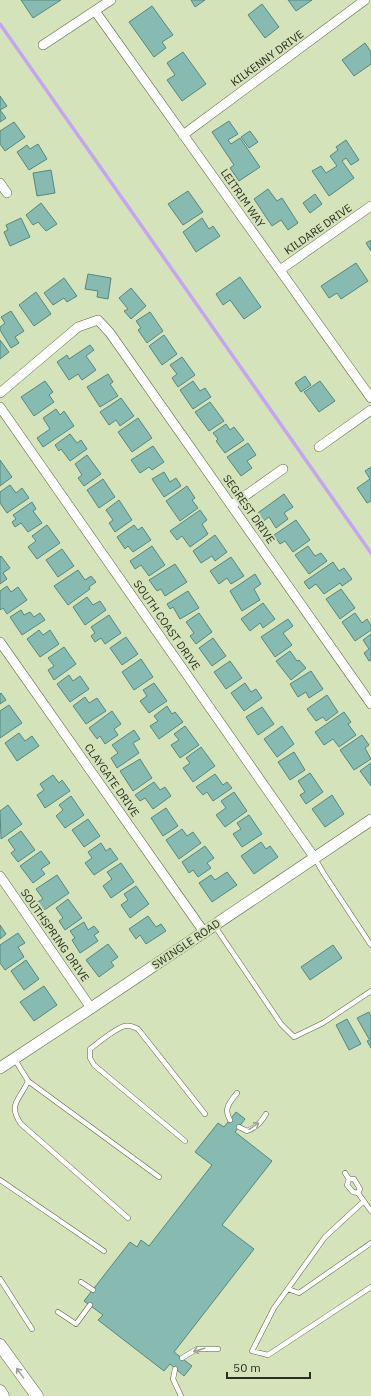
<svg xmlns="http://www.w3.org/2000/svg" width="371" height="1396" font-family="'IBM Plex Sans',sans-serif">
<style>
.lines{fill:none;stroke-linecap:round;stroke-linejoin:round}
.stream{stroke:#c6a4f4;stroke-width:3.5}
.building{fill:#87bbb2;stroke:#558780}
.service-casing{stroke:#5b6744;stroke-width:5.5}
.minor-casing{stroke:#5b6744;stroke-width:10}
.tertiary-casing{stroke:#5b6744;stroke-width:12}
.secondary-casing{stroke:#5b6744;stroke-width:13}
.service{stroke:#fff;stroke-width:4.5}
.minor{stroke:#fff;stroke-width:9}
.tertiary{stroke:#fff;stroke-width:11}
.secondary{stroke:#fff;stroke-width:12}
.oneway{stroke:#9fa19a}
.labels{text-anchor:middle;dominant-baseline:central;stroke-width:4;stroke-linejoin:round;paint-order:stroke}
.street-label{font-size:11px;fill:#292e1f;stroke:#d5e3bb}
</style>
<rect width="100%" height="100%" fill="#d5e3bb"/>
<g class="lines">
<path class="stream" d="M0,24L371,553"/>
</g>
<path class="building" d="M21,0H61L33,18Z
M191,0H205L195,7Z
M288,0H312L296,11Z
M262,4L279,27L265,38L248,15Z
M152,6L173,35L162,42L166,48L154,57L129,22Z
M365,43L371,52V64L354,76L342,60Z
M183,52L206,84L182,101L167,80L175,75L167,63Z
M0,96L7,106L0,110L6,118L0,122Z
M229,121L238,134L228,140L231,144L240,138L260,167L239,181L230,168L234,165L212,132Z
M14,122L25,137L5,151L0,144V131Z
M250,131L258,142L249,148L241,137Z
M346,140L359,160L351,165L346,158L342,161L354,178L329,196L312,171L321,166L326,173L337,166L330,156L338,150L336,147Z
M38,144L47,159L29,170L17,152L27,145L30,149Z
M51,170L55,193L37,196L33,173Z
M268,189L277,201L282,198L298,223L288,230L281,220L272,226L254,199Z
M188,191L203,212L183,225L168,204Z
M315,194L322,204L310,213L303,203Z
M41,203L57,224L46,231L38,222L33,225L26,215Z
M21,218L30,237L10,246L4,232L8,230L6,225Z
M202,218L209,229L213,226L220,236L196,252L183,232Z
M371,240V251L366,243Z
M356,263L368,281L341,299L337,293L329,298L321,286Z
M88,274L111,278L108,299L97,297L98,291L85,289Z
M240,277L261,307L244,319L230,300L223,305L216,294Z
M64,278L77,296L67,302L64,298L53,305L44,293Z
M131,288L146,306L131,319L124,311L128,309L119,298Z
M36,292L51,314L34,326L19,305Z
M11,311L24,331L15,337L19,343L11,348L0,330V327L5,323L1,317Z
M150,312L163,331L147,343L138,330L141,328L136,321Z
M164,335L177,354L162,365L149,346Z
M0,340L9,352L0,359Z
M90,345L94,350L86,356L96,370L82,380L78,374L69,380L57,362L67,355L69,359Z
M182,357L195,375L178,387L172,378L177,374L170,365Z
M108,374L113,382L110,384L118,396L100,407L87,387Z
M305,376L311,385L301,392L295,383Z
M45,381L53,392L49,395L54,402L34,416L21,397Z
M193,381L200,391L205,388L211,397L193,409L180,390Z
M320,381L335,401L319,412L304,392Z
M121,398L134,416L120,426L116,420L109,425L100,412Z
M210,402L224,421L209,431L195,412Z
M56,409L60,415L64,411L74,426L43,447L37,438L50,429L43,418Z
M138,418L152,438L132,452L118,432Z
M226,424L230,430L234,427L244,440L225,453L216,441L218,439L213,433Z
M70,434L77,443L81,440L87,449L70,461L61,449L59,451L55,445Z
M248,443L256,455L247,461L252,468L241,476L227,457Z
M153,446L164,462L152,470L149,467L140,473L131,460Z
M87,455L101,474L84,486L78,478L82,475L75,464Z
M0,460L12,477L0,486Z
M371,467V501L367,503L357,488L370,479L365,471Z
M164,472L170,482L176,478L181,486L164,497L152,479Z
M103,479L115,497L99,508L87,490Z
M10,485L16,493L22,488L29,498L7,513L0,503V492Z
M187,486L195,498L192,500L198,508L180,521L166,501Z
M284,494L293,507L284,513L288,519L276,528L269,517L261,523L255,515Z
M119,500L132,520L115,532L109,523L113,520L106,510Z
M32,502L36,509L33,511L42,523L28,532L21,523L15,527L12,522L16,519L13,515Z
M200,510L207,520L202,524L208,534L190,547L182,536L177,540L170,531Z
M296,520L310,540L293,552L285,541L280,544L274,535Z
M47,525L60,543L37,559L28,547L36,541L32,536Z
M134,525L138,530L142,527L151,540L133,552L128,546L125,549L117,537Z
M215,535L227,552L215,561L212,556L201,563L193,551Z
M152,546L165,565L149,576L141,565L135,569L130,561Z
M308,546L315,556L321,553L327,561L309,574L295,555Z
M62,549L74,566L58,577L46,560Z
M1,556L10,568L3,573L7,579L0,584V557Z
M231,557L244,576L231,584L227,578L219,584L210,571Z
M333,562L339,571L344,568L352,579L342,586L340,583L324,594L316,584L309,589L304,582Z
M175,564L187,582L165,596L161,589L157,591L149,580Z
M78,570L85,580L91,576L96,582L89,587L90,589L68,605L54,586Z
M255,574L261,584L254,589L260,600L242,611L230,591Z
M7,586L11,592L18,587L27,600L7,614L3,608L0,610V591Z
M341,589L355,608L340,619L326,599Z
M188,591L199,608L180,619L173,607L170,609L167,604Z
M87,597L93,605L100,601L106,610L85,625L73,607Z
M263,603L275,619L263,628L260,623L250,631L241,619Z
M21,610L24,615L30,612L34,617L40,613L45,620L22,635L10,617Z
M199,613L212,632L196,644L190,636L194,633L186,622Z
M355,613L362,623L367,619L371,625V630L355,641L342,622Z
M109,615L121,633L105,644L101,638L95,642L91,636L95,633L91,627Z
M288,619L293,626L283,633L292,645L275,657L261,637Z
M39,630L43,635L50,630L59,644L40,657L27,639Z
M371,634V660L369,661L364,653L369,649L363,640Z
M126,637L138,654L122,665L110,648Z
M213,638L226,656L212,666L199,648Z
M64,647L76,664L54,680L48,670L54,666L48,658Z
M290,651L297,661L299,660L306,668L291,680L276,661Z
M141,659L153,677L134,690L122,672Z
M230,661L242,678L226,689L214,672Z
M311,671L323,689L309,698L306,692L298,697L290,684Z
M69,675L73,681L80,676L89,689L70,702L57,684Z
M154,683L167,701L149,713L140,701L147,696L143,690Z
M245,683L251,692L256,689L262,698L244,711L231,693Z
M1,693L6,700L0,704V694Z
M327,695L338,712L326,721L323,717L316,721L307,709Z
M85,697L89,703L97,698L106,711L86,724L73,706Z
M9,705L22,723L0,738V711Z
M167,706L172,714L175,712L183,722L159,739L150,726L158,721L154,716Z
M262,707L274,724L258,735L246,717Z
M112,711L121,724L114,729L118,735L105,744L100,736L97,739L89,728Z
M344,712L351,722L348,724L356,735L339,747L333,739L324,745L315,732Z
M185,726L199,745L180,758L171,745L179,740L174,734Z
M282,726L294,744L277,757L264,739Z
M134,730L140,739L133,743L139,753L117,768L111,758L118,753L112,745Z
M19,733L25,741L32,736L39,746L17,761L5,743Z
M362,735L369,745L365,748L371,759L354,770L340,750Z
M201,747L215,766L193,782L183,768L190,763L186,758Z
M294,752L305,770L290,780L278,762Z
M140,759L152,778L133,791L120,771Z
M371,763V786L360,771Z
M310,773L323,792L306,804L300,795L305,792L298,781Z
M215,774L223,785L227,782L232,788L213,801L207,792L203,795L196,787Z
M53,775L59,783L62,780L70,791L45,808L37,795L44,790L40,784Z
M154,782L160,790L165,787L171,796L153,809L145,798L140,801L135,795Z
M234,792L247,811L225,827L216,815L226,808L221,801Z
M332,795L344,814L325,827L312,809Z
M71,796L84,815L65,828L56,816L63,810L59,805Z
M8,805L22,824L1,839L0,811Z
M166,808L178,826L163,836L151,818Z
M249,815L262,834L242,847L233,834L241,829L237,823Z
M88,819L100,836L84,847L72,830Z
M182,829L187,836L193,832L201,843L179,859L166,840Z
M21,831L35,850L18,862L11,853L15,850L8,840Z
M261,842L266,849L270,846L278,857L254,874L241,856Z
M101,843L106,851L110,848L118,859L94,875L85,863L92,858L88,852Z
M205,846L214,858L207,863L211,868L198,877L193,870L189,873L182,862Z
M41,851L50,863L41,869L45,874L33,883L20,866Z
M121,863L134,882L111,898L103,886L112,879L107,872Z
M227,872L237,885L212,902L199,883L211,875L215,880Z
M57,875L69,893L40,913L34,904L43,899L36,889Z
M136,886L149,904L130,918L121,905L128,900L124,894Z
M68,899L82,918L65,930L59,921L63,918L56,908Z
M148,916L156,927L161,924L166,931L146,944L140,935L136,939L129,929Z
M84,922L88,930L94,926L99,932L94,935L98,941L80,953L72,940L75,938L70,931Z
M0,925L6,934L0,939Z
M18,933L25,943L18,947L24,957L5,970L0,963V945Z
M108,944L118,957L111,962L114,966L99,977L86,960Z
M333,945L342,958L310,980L301,967Z
M26,960L39,979L24,990L11,971Z
M44,986L57,1005L34,1021L20,1002Z
M369,1012L371,1017V1038L369,1039L357,1018Z
M347,1019L361,1044L349,1050L336,1025Z
M371,1039V1048L367,1041Z
M236,1112L245,1119L235,1132L272,1161L222,1225L254,1249L174,1352L192,1366L184,1376L170,1364L164,1371L98,1320L103,1315L84,1301L130,1242L137,1247L141,1240L149,1246L212,1165L195,1152L218,1123L224,1127Z"/>
<g class="lines">
<g class="service-casing">
<path id="service" d="M314,857L324,874L371,945
M214,925L281,1024L294,1037L323,1023L371,991
M14,1058L28,1081C20,1100 7,1104 21,1124L128,1218
M28,1081L159,1177
M230,1120C223,1109 230,1102 237,1093
M239,1127L247,1131C257,1127 261,1122 266,1114
M185,1141L94,1065L90,1058V1049C98,1043 117,1027 125,1026C130,1025 134,1027 138,1029L205,1114
M345,1173L349,1179H354L360,1189L358,1193
M349,1179L347,1185L353,1192L358,1193L371,1211
M0,1180L104,1251
M364,1201L325,1237L274,1308L252,1351L268,1355L371,1287
M0,1279L32,1329
M81,1282L93,1290
M288,1289L299,1293L371,1243
M58,1312L76,1324L90,1305
M182,1358L197,1349H218
M175,1369L173,1379L181,1396"/>
</g>
<g class="minor-casing">
<path id="minor" d="M95,11L371,398
M43,45L111,0
M183,135L365,0
M0,183L7,193
M280,270L371,206
M0,393L78,327L98,320L110,333L371,704
M0,407L314,857
M319,447L371,410
M232,505L283,469
M0,642L204,932
M0,876L91,1008"/>
</g>
<g class="tertiary-casing">
<path id="tertiary" d="M0,1068L91,1008L371,820"/>
</g>
<g class="secondary-casing">
<path id="secondary" d="M0,1345L37,1396
M0,1391L3,1396"/>
</g>
<use href="#service" class="service"/>
<use href="#minor" class="minor"/>
<use href="#tertiary" class="tertiary"/>
<use href="#secondary" class="secondary"/>
</g>
<defs><path id="oneway-shaft" d="M-6 0H5M1.5-3L5.5 0L1.5 3" fill="none" stroke-width="1.6" stroke-linecap="round" stroke-linejoin="round"/></defs>
<g class="oneway">
<use href="#oneway-shaft" transform="translate(254 1126) rotate(-34)"/>
<use href="#oneway-shaft" transform="translate(199 1350) rotate(164)"/>
<use href="#oneway-shaft" transform="translate(20 1373) rotate(-126)"/>
</g>
<g class="labels">
<g class="street-label">
<text transform="translate(267 58) rotate(-36)">KILKENNY DRIVE</text>
<text transform="translate(243 198) rotate(55)">LEITRIM WAY</text>
<text transform="translate(318 229) rotate(-35)">KILDARE DRIVE</text>
<text transform="translate(249 509) rotate(55)">SEGREST DRIVE</text>
<text transform="translate(167 625) rotate(55)">SOUTH COAST DRIVE</text>
<text transform="translate(112 780) rotate(55)">CLAYGATE DRIVE</text>
<text transform="translate(55 935) rotate(55)">SOUTHSPRING DRIVE</text>
<text transform="translate(186 944) rotate(-34)">SWINGLE ROAD</text>
</g>
</g>
<path d="M227 1372v6h83v-6" fill="none" stroke="#292e1f" stroke-width="2"/>
<text x="233" y="1372" font-size="12" fill="#292e1f" stroke="#d5e3bb" stroke-width="3" paint-order="stroke">50 m</text>
</svg>
